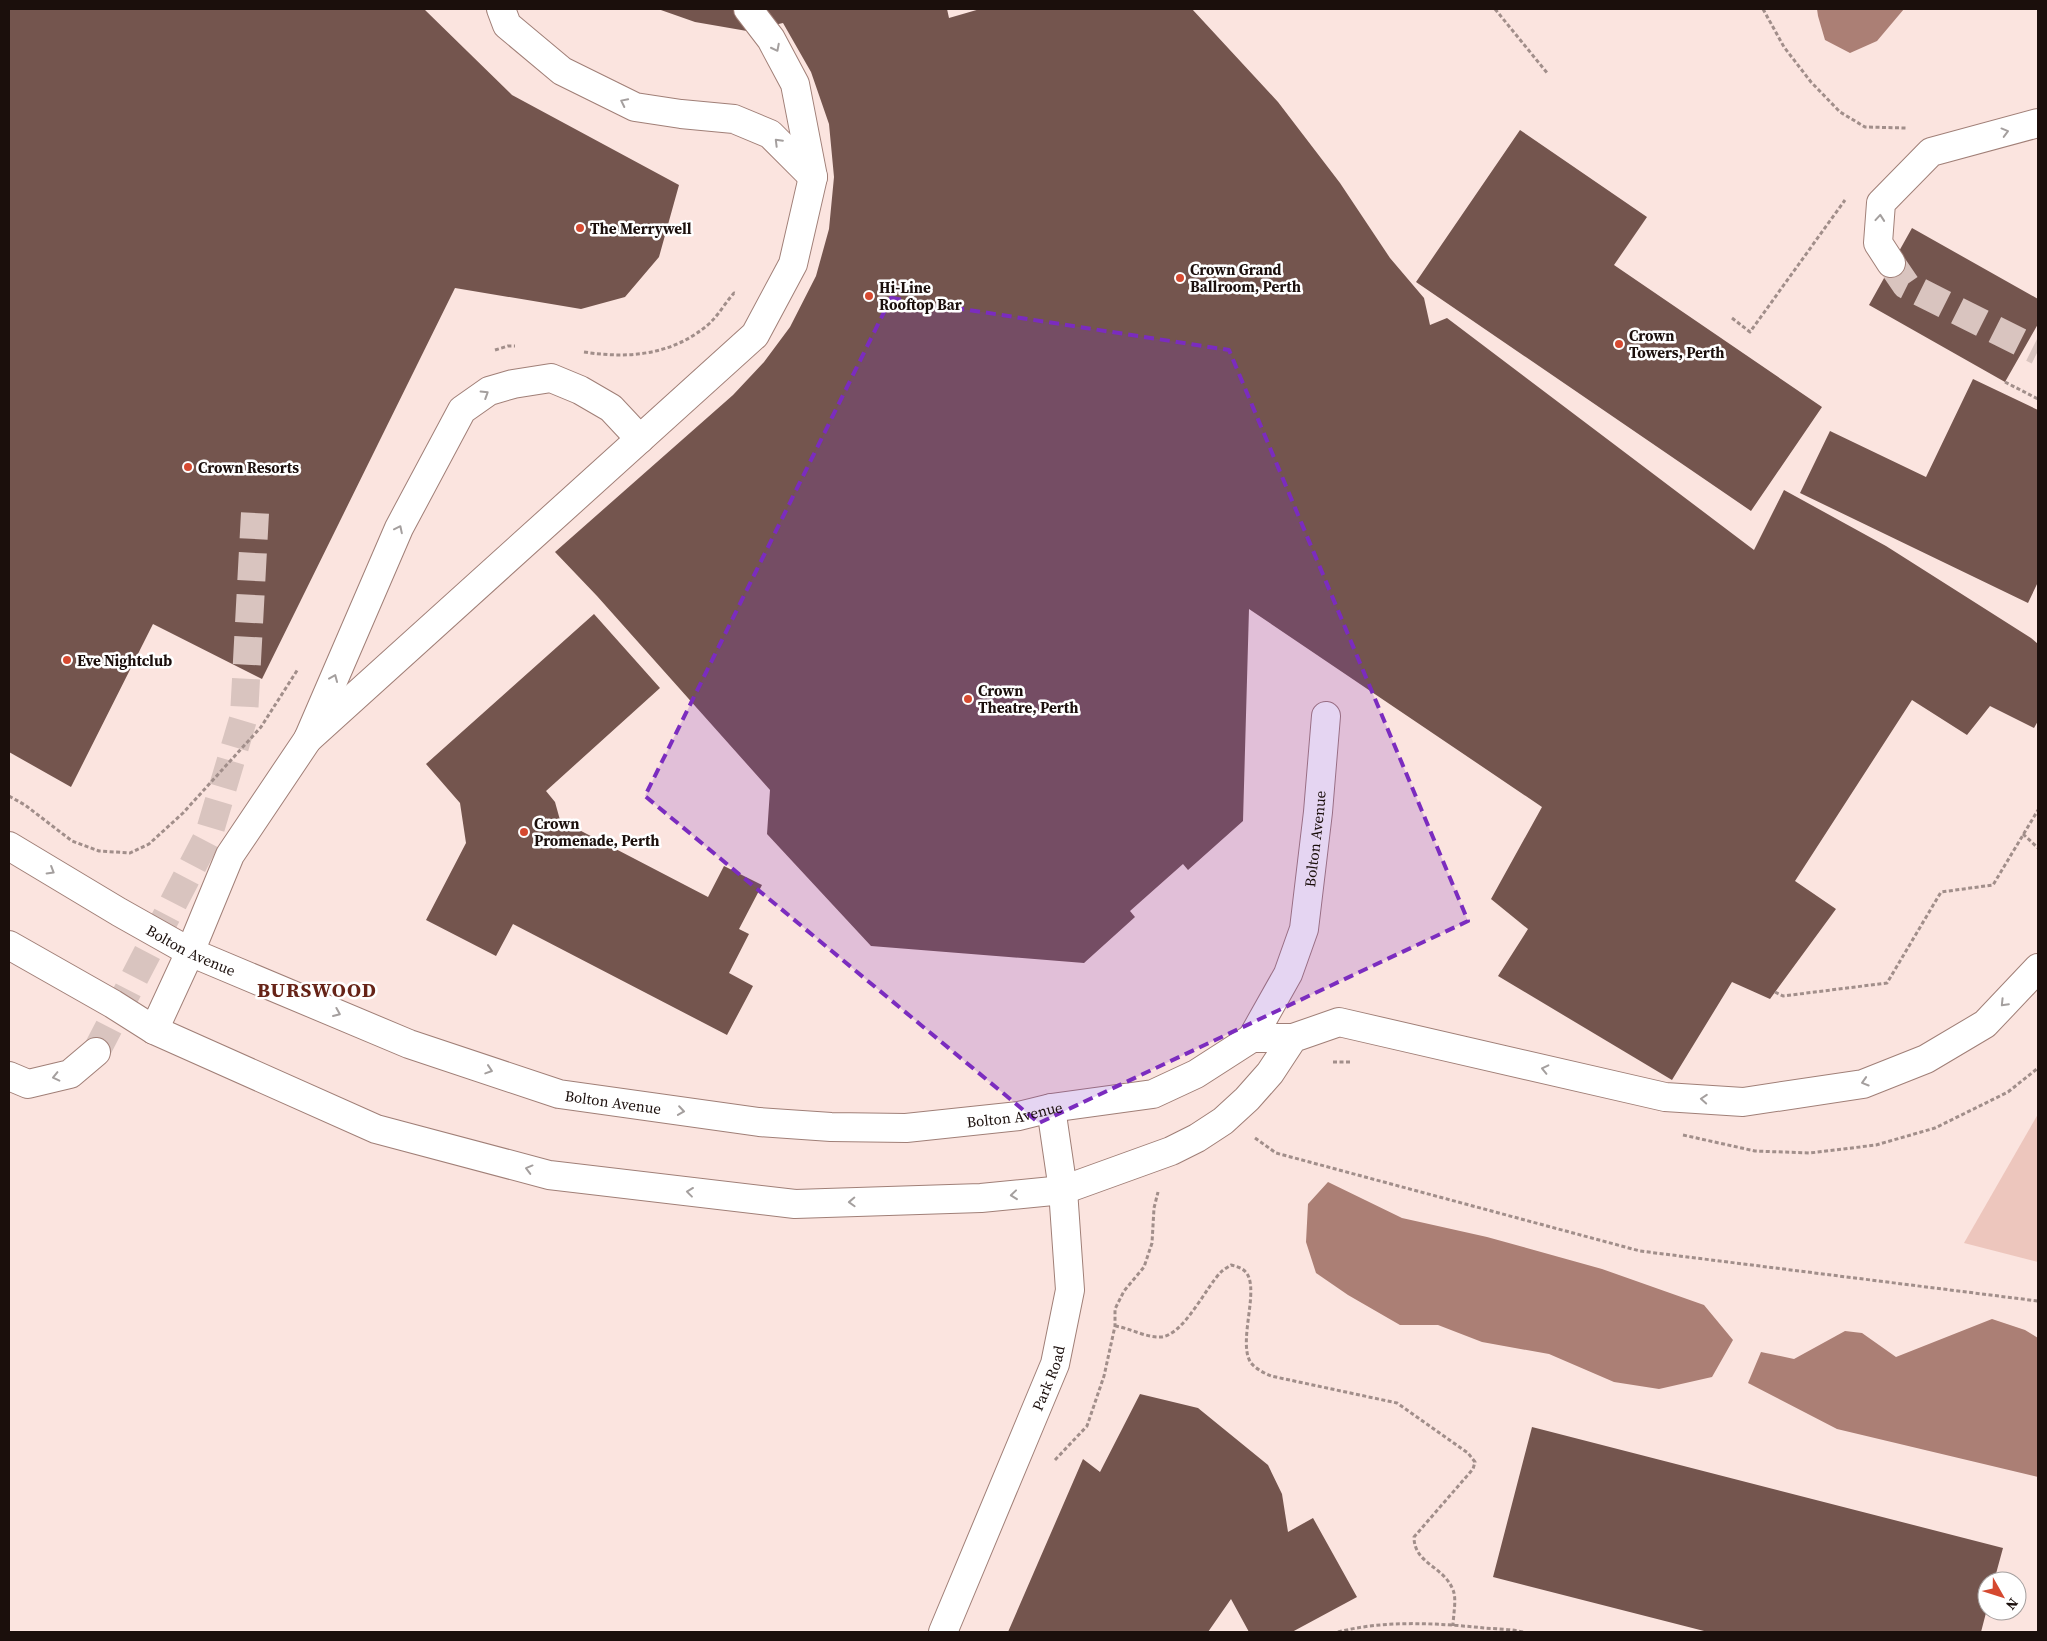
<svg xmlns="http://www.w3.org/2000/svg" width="2047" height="1641" font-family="'Source Serif 4',serif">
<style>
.green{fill:#edc6bd}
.water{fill:#ab7f75}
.building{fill:#74554e}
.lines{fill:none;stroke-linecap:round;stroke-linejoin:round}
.minor-tunnel{stroke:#d9c4bf;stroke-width:28;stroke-dasharray:28 14;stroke-linecap:butt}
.minor-casing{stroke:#a07f77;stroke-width:30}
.path{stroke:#a18e8a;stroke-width:3;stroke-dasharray:4 2.5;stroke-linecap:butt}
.minor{stroke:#fff;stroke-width:28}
.oneway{stroke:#a49f9e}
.marked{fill:#7b2cbf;fill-opacity:0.2;stroke:#7b2cbf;stroke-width:4;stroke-dasharray:10 6;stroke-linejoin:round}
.poi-dot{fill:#d54930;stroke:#fff;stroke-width:2}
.labels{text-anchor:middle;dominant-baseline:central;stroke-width:5;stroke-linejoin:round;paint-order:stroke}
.poi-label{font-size:15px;font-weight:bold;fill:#1b0f0c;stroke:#fff;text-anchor:start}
.street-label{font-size:15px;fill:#1b0f0c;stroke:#fff}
.district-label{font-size:20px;font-weight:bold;letter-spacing:1px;fill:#662317;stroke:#fff}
</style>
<rect width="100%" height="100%" fill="#fbe4df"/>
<path class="green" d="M2038,1114V1262L1964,1243Z"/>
<path class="water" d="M1817,9H1904L1877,41L1850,53L1825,40L1818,16Z
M1328,1182L1402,1218L1487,1237L1602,1269L1704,1305L1733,1340L1712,1377L1659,1389L1614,1382L1549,1354L1482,1342L1438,1325H1400L1348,1295L1316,1273L1306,1242L1308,1204Z
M1992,1319L2025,1330L2038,1338V1477L1837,1429L1748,1383L1761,1352L1794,1359L1845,1331L1862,1333L1896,1357Z"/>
<path class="building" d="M9,9H424L512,95L679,185L659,257L625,297L581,309L455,288L262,679L153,624L71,787L9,752Z
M658,9H947L949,18L980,9H1192L1278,102L1340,183L1390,258L1424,298L1430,325L1447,318L1754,550L1784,490L1886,546L2031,638L2038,644V721L2034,728L1990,706L1967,735L1912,700L1795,881L1836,909L1770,999L1732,982L1672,1080L1498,976L1528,929L1491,899L1542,807L1249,609L1243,821L1188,870L1183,864L1130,911L1135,917L1084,963L871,946L767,834L770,790L597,596L555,552L733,395L764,362L790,327L816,276L829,229L834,177L829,124L811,72L783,23L747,31L695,22Z
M1520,130L1647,217L1614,265L1822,407L1751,511L1416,282Z
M1912,228L2038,299V324L2005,382L1869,305Z
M1973,379L2038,410V582L2028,603L1800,493L1830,431L1926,477Z
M594,614L660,688L546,791L555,802L560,820L708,897L724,866L762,885L739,929L749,934L729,973L753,986L727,1035L513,924L496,956L426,920L466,843L460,803L426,764Z
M1140,1394L1198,1408L1268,1465L1282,1494L1288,1532L1313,1518L1357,1597L1292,1632H1249L1231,1599L1208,1632H1008L1083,1459L1100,1472Z
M1532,1427L2003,1548L1994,1581H1987V1609L1981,1632H1708L1493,1577Z"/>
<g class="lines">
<path class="minor-tunnel" d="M1891,263L1906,285L2038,351
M96,1052L209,834L244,716L255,513"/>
<g class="minor-casing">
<g id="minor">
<path d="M501,9L507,25L562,71L635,107L681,114L734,119L770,134L813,177"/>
<path d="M1891,263L1878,243L1881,203L1931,152L2038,123"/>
<path d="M308,739L755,335L793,264L813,177L795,84L771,39L748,9"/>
<path id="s1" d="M9,846L119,912L190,952L409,1044L559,1094L759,1122L831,1127L906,1128L1019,1116L1051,1108L1153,1094L1196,1074L1252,1038H1293"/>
<path d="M9,945L113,1004L154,1030L376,1129L549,1175L795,1204L981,1198L1063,1190L1171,1151L1197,1138L1223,1121L1247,1099L1270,1073L1293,1038L1339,1022L1665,1097L1743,1102L1863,1084L1926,1059L1985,1024L2038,968"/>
<path d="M154,1030L190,952L230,855L308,739L399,528L462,410L489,391L513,384L551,378L580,390L611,408L640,439"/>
<path id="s2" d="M1252,1038L1288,974L1304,929L1318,812L1326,716"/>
<path d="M9,1076L28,1084L70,1074L96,1052"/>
<path id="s3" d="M943,1632L1055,1364L1070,1290L1063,1190L1051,1108"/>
</g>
</g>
<path class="path" d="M1495,9L1548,74
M1763,9L1784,47L1811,82L1840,112L1865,127L1906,128
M1732,318L1750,332L1845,200
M495,350L508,346H515
M584,352C629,359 674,355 710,323C719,314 726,302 734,293L737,294
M2005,382L2038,399
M9,796L25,805L72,841L99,851L130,853L149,844L183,813L261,727L298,669
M2023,834L2038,848
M1775,992L1783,996L1887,983L1941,892L1993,885L2038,810
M1333,1062H1350
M1683,1135L1755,1151L1810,1153L1876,1145L1935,1128L2008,1092L2038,1068
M1255,1138L1276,1153L1640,1251L2038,1301
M1115,1326C1130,1328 1146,1338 1161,1337C1184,1335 1206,1287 1221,1272C1224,1269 1228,1267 1231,1265C1235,1266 1239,1267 1242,1269C1264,1281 1236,1341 1251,1363C1256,1369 1264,1373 1271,1376L1397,1403L1468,1453L1475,1462L1473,1469L1414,1537C1414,1564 1444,1566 1453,1590C1457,1599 1453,1616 1453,1626
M1055,1460L1087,1426L1104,1376L1115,1326V1309L1124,1291L1144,1267L1152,1243L1154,1208L1158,1192
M1338,1632C1384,1620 1437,1623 1484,1628C1497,1629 1511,1629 1523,1632"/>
<use href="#minor" class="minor"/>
</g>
<defs><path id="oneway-chevron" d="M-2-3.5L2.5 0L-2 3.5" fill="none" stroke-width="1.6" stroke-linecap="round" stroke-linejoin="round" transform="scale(1.25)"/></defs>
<g class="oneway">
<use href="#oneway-chevron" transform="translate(776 48) rotate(63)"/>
<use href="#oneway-chevron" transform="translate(624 102) rotate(-154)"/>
<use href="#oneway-chevron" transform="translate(2005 132) rotate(-15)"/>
<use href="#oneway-chevron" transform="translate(778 142) rotate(-135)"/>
<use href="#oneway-chevron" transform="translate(1880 218) rotate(-85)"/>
<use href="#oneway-chevron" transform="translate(485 394) rotate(-32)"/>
<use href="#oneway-chevron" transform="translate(399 529) rotate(-64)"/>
<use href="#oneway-chevron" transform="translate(334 678) rotate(-67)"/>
<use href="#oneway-chevron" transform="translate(51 871) rotate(31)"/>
<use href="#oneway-chevron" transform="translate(2004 1003) rotate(134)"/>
<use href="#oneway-chevron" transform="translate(337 1013) rotate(23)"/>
<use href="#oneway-chevron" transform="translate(1545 1069) rotate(-167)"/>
<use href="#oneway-chevron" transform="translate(489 1070) rotate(18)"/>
<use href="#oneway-chevron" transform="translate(56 1077) rotate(167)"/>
<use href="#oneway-chevron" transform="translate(1865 1082) rotate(163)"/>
<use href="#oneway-chevron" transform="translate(1704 1099) rotate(-176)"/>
<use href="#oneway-chevron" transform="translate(681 1111) rotate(8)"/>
<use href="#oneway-chevron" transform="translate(529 1169) rotate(-165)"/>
<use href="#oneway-chevron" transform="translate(690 1192) rotate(-173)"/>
<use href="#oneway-chevron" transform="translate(1014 1195) rotate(174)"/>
<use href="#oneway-chevron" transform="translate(852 1202) rotate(178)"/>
</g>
<path class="marked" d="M891,298L1229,350L1468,921L1039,1123L645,796Z"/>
<g class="poi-dot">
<circle cx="580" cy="228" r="5"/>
<circle cx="1180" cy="278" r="5"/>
<circle cx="869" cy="296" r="5"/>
<circle cx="1619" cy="344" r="5"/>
<circle cx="188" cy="467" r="5"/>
<circle cx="67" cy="660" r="5"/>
<circle cx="968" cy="699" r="5"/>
<circle cx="524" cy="832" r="5"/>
</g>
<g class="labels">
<g class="poi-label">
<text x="590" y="228">The Merrywell</text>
<text x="1190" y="269">Crown Grand<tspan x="1190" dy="17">Ballroom, Perth</tspan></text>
<text x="879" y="287">Hi-Line<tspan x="879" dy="17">Rooftop Bar</tspan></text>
<text x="1629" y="335">Crown<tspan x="1629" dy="17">Towers, Perth</tspan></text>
<text x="198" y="467">Crown Resorts</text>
<text x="77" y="660">Eve Nightclub</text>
<text x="978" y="690">Crown<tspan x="978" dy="17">Theatre, Perth</tspan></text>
<text x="534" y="823">Crown<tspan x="534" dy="17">Promenade, Perth</tspan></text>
</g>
<g class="street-label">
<text stroke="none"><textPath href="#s2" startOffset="212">Bolton Avenue</textPath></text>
<text stroke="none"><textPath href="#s1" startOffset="210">Bolton Avenue</textPath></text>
<text stroke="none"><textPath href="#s1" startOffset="660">Bolton Avenue</textPath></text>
<text stroke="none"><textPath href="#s1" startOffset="1064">Bolton Avenue</textPath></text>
<text stroke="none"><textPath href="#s3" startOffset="275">Park Road</textPath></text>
</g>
<g class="district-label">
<text x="317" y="990">BURSWOOD</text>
</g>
</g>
<rect width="2047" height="1641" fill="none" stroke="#1b0f0c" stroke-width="20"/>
<g transform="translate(2002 1596) rotate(129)"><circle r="24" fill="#ffffff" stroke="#a49f9e"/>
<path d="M0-4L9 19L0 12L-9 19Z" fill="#d54930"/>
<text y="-8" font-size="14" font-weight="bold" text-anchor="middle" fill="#1b0f0c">N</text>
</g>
</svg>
